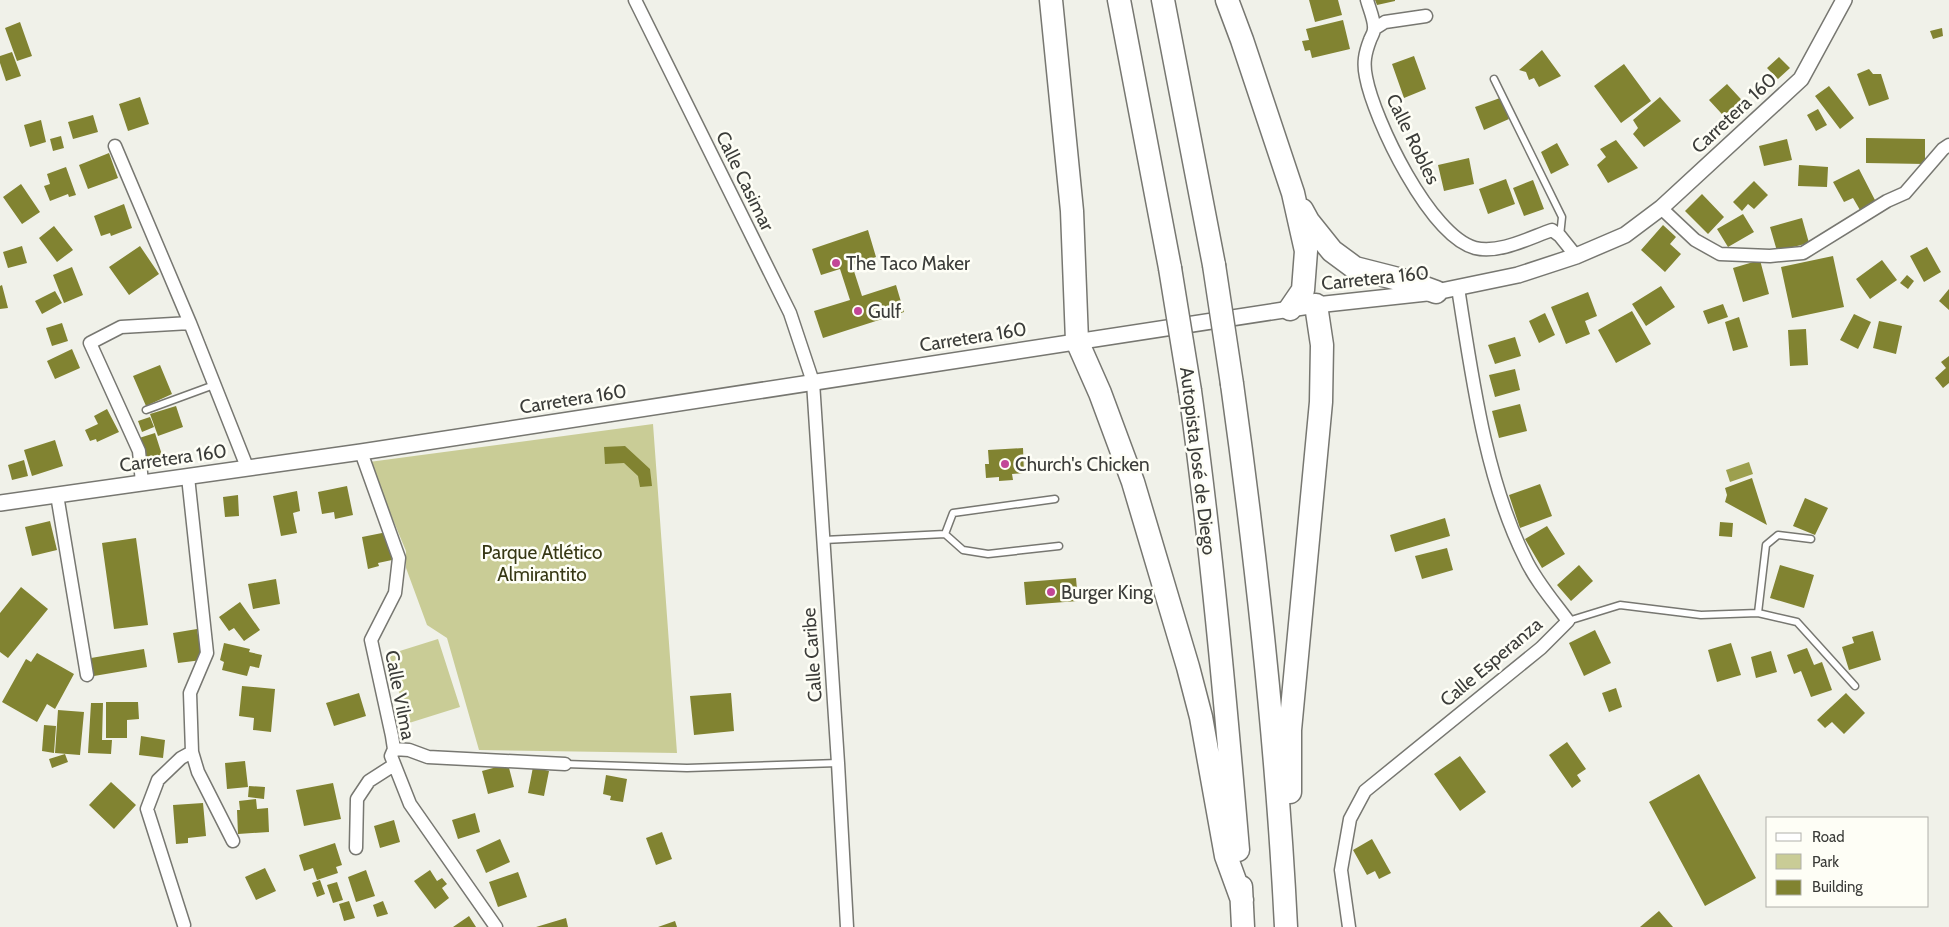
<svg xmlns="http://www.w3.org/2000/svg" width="1949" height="927" font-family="Cabin,sans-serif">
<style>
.green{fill:#c9cc96}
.water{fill:#9c9f4e}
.building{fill:#818331}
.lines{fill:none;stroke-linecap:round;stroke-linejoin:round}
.service-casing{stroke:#777771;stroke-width:9}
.minor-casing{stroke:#777771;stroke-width:15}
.tertiary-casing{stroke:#777771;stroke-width:18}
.motorway-casing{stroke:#777771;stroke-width:25}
.service{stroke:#fff;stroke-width:6}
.minor{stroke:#fff;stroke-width:12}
.tertiary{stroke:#fff;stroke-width:15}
.motorway{stroke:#fff;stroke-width:22}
.motorway-bridge-casing{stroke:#777771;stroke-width:25;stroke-linecap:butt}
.motorway-bridge{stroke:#fff;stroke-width:22}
.poi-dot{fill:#c24697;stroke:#fefef6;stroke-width:2}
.labels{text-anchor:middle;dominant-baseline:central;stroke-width:5;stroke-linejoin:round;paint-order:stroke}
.street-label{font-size:19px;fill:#3b3c39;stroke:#fefef6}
.poi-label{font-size:19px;fill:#3b3c39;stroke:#fefef6;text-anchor:start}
.park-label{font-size:19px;fill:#363714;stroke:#fefef6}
</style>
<rect width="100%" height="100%" fill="#f0f1e9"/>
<path class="green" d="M653,424L677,753L479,750L447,638L427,625L406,568V551L369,462Z
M438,639L460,707L409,723L387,655Z"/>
<path class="water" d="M1749,462L1753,474L1730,482L1726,470Z"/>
<path class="building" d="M1309,0H1338L1342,15L1315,22Z
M1375,0H1395V1L1377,5Z
M1343,20L1350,49L1312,58L1310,50L1305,51L1302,41L1309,40L1306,29Z
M20,22L32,56L17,61L5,28Z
M1942,28L1943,36L1933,39L1930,31Z
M1542,50L1561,76L1539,87L1534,78L1529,80L1526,72L1519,70Z
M12,52L21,76L6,81L0,63V56Z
M1414,56L1426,89L1404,98L1392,64Z
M1779,57L1790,68L1778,79L1767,68Z
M1624,64L1651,101L1621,123L1594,86Z
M1869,69L1873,74H1881L1889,99L1869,106L1857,74Z
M1727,84L1750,109L1732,125L1709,100Z
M1829,86L1854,118L1840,129L1815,96Z
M140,97L149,124L128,131L119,104Z
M1660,97L1681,121L1644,147L1633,134L1638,128L1633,120Z
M1500,98L1509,119L1484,130L1475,107Z
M1818,109L1827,125L1816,131L1807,115Z
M93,115L98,132L73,139L68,122Z
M41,120L46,142L30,147L24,125Z
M61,136L64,148L53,151L50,139Z
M1866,138L1925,139V164L1866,163Z
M1787,139L1792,160L1764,166L1759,146Z
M1616,140L1638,168L1608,183L1597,165L1606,157L1600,149Z
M1557,143L1569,165L1551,174L1541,152Z
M109,153L118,178L88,189L79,165Z
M1469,158L1474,184L1444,191L1438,165Z
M1799,165L1828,167L1827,187L1798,186Z
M66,167L76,195L69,197L68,194L50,201L44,186L50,184L47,174Z
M1859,169L1876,202L1860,210L1853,198L1844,202L1833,182Z
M1506,179L1515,204L1488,214L1479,189Z
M1533,180L1544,209L1524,216L1513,188Z
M1754,181L1768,195L1754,209L1748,204L1742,211L1733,202Z
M21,184L40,212L22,224L3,197Z
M1702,194L1724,217L1708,234L1685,211Z
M124,204L132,228L111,236L110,233L101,236L94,216Z
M1743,214L1754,232L1728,247L1717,229Z
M1802,218L1809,243L1777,251L1770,227Z
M1663,225L1676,237L1670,244L1681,254L1665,272L1641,250Z
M54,226L73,250L57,262L39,238Z
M868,230L876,257L852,265L862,296L896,285L904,312L823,338L814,311L850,300L840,269L821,275L812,249Z
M22,246L27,263L8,268L3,252Z
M140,246L159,274L129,295L109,267Z
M1927,247L1941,272L1924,282L1910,256Z
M1833,256L1844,307L1792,318L1781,267Z
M1760,260L1769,294L1743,302L1733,268Z
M1882,260L1897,280L1870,299L1856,279Z
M72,267L83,295L64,303L53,275Z
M1907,275L1914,281L1908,289L1900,283Z
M2,285L8,308L0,309V286Z
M1661,286L1675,307L1646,326L1632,304Z
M1949,289V310L1939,301Z
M55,291L62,303L42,314L35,301Z
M1588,292L1597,316L1585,321L1590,334L1566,344L1551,307Z
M1723,304L1728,317L1708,324L1703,311Z
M1632,311L1651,344L1616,363L1598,330Z
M1545,313L1555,335L1539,343L1529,321Z
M1854,314L1871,322L1858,349L1840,340Z
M1739,317L1748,347L1733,351L1725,322Z
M1879,321L1902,326L1896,354L1873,348Z
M62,323L68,341L52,346L46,328Z
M1806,329L1808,365L1790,366L1788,330Z
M1515,337L1521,356L1495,364L1488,345Z
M72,349L80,368L55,379L47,361Z
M1949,356V383L1943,388L1935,378L1946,368L1941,362Z
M160,365L172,394L146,406L133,376Z
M1515,369L1520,390L1495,397L1489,375Z
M1520,404L1527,431L1499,438L1492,411Z
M176,406L183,427L158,436L150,414Z
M107,409L119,432L97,442L96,439L90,441L85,430L98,424L94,416Z
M150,417L154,427L142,432L138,421Z
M155,433L163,458L143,464L136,439Z
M55,440L63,466L32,476L24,450Z
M625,446L650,469L652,486L640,487L638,476L624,463L605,464L604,447Z
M1023,448L1024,473L1012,474L1013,480L999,481V477L986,478L985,464H989L988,450Z
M24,460L28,476L12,480L8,465Z
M1752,478L1767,525L1725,502L1727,495L1725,488Z
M1540,484L1552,516L1520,528L1509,495Z
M347,486L353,515L335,519L334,512L322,514L318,492Z
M297,491L300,511L293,513L297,533L281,536L273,496Z
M238,495L239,516L225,517L223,497Z
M1805,498L1828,508L1815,535L1793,526Z
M1445,518L1450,536L1395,552L1390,535Z
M50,521L57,550L32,556L25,527Z
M1720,522L1733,523L1732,537L1719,536Z
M1547,526L1565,554L1542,568L1525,539Z
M387,532L392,560L378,563L379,566L368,569L362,537Z
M136,538L148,625L114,629L102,543Z
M1447,548L1453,570L1422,579L1415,556Z
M1579,565L1593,581L1571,601L1557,585Z
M1780,565L1814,575L1804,608L1770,598Z
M1076,578L1078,601L1026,605L1024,582Z
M276,579L280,604L253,609L248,584Z
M21,587L48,609L8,658L0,652V613Z
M240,602L260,630L244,641L234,628L229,631L219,617Z
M197,629L202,660L178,663L173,633Z
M1595,630L1611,663L1584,676L1569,643Z
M1873,631L1881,660L1849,670L1842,647L1854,643L1852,637Z
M224,643L250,649L249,652L262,655L259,668L250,666L247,676L222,670L224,662L220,660Z
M1731,643L1741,675L1717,682L1708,650Z
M1807,648L1814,665L1822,662L1832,690L1811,697L1801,671L1794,674L1787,655Z
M144,649L147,667L94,676L91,658Z
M1771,651L1777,672L1756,678L1751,657Z
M37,653L74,674L55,709L47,704L37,722L2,702L26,659L31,662Z
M242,686L275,689L271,732L253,730L254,718L239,716Z
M1616,688L1622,707L1609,712L1602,693Z
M359,693L366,716L334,726L326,703Z
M731,693L734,731L694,735L690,696Z
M1846,693L1865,713L1844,734L1832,722L1825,728L1817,720Z
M106,702H138L139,719L127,720V738H106Z
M91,703H103L102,740H112L111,754L88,753Z
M58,710L84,712L80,755L55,753Z
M44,725L56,726L54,753L42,751Z
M141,736L165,740L163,758L139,755Z
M1567,742L1586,769L1577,775L1581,781L1572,788L1549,755Z
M65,754L68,762L52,768L49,759Z
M1460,756L1486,792L1460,811L1434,774Z
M245,761L248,787L227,789L225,763Z
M508,764L514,787L488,794L482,771Z
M533,767L549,771L544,796L528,793Z
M1699,774L1756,878L1705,906L1649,802Z
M606,775L627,779L623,802L610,800L611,796L603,794Z
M111,782L136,805L114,829L89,805Z
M333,783L341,819L304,826L296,790Z
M249,786L265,787L264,799L248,797Z
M256,799L257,809L268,808L269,832L238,834L237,810H240L239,801Z
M203,803L206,836L188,838V843L176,844L173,805Z
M475,813L480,832L458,839L452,820Z
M394,820L400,842L380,848L374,826Z
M662,832L672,859L656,865L646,838Z
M500,839L510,862L486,873L476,850Z
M1372,839L1391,873L1379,879L1375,871L1367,875L1353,850Z
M335,843L342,865L336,867L338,873L317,880L313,868L304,871L299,855Z
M265,868L276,891L256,900L245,877Z
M366,870L375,896L356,902L348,877Z
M430,870L437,881L442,878L447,884L442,888L449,898L435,909L414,881Z
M518,872L527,897L498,907L489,882Z
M320,880L325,894L317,897L312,883Z
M337,882L343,900L333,903L327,885Z
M349,901L355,918L344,921L339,904Z
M383,901L388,914L377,917L373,905Z
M1659,911L1673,927H1640Z
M469,916L476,927H453Z
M566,918L568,927H536Z
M675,921L677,927H658Z"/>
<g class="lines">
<g class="service-casing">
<path id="service" d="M1494,79L1562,217L1560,236
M146,410L214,385
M945,534L953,513L1055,499
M824,540L945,534L963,550L988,554L1059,546
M1758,613L1766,545L1778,535L1811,539
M1568,621L1620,605L1701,615L1758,613L1797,622L1855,686
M565,764L687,768L838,763"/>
</g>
<g class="minor-casing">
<path id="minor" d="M635,0L790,313L813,382L838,763L847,927
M1367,0C1369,8 1375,21 1374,29C1374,33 1371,37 1370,40C1365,53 1363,63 1366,77C1374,120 1430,236 1475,248C1499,254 1529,238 1552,230L1560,236L1576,256
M1374,29L1385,22L1426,16
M115,146L190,323L247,467
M1661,208L1695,240L1720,254L1770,256L1803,253L1887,201L1905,193L1943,149L1949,145
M361,452L399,558L395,593L371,640L392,736L394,749L391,756L410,804L496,927
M188,477L207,653L190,693L192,752L198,772L233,841
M142,483L139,451L90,343L121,327L190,323
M57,495L87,675
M394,749L409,750L428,757L565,764
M356,848L357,799L369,781L394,765
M184,925L147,809L158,780L181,758L192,752
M1349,927L1341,870L1350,819L1365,791L1541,648L1568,621C1554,602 1535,580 1525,558C1485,478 1472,376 1458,288"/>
</g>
<g class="tertiary-casing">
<path id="tertiary" d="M0,503L361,452L1316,305L1436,292L1518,275L1576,256L1625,235L1661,208L1801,79L1844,0"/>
</g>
<g class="motorway-casing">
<path id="motorway" d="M1051,0L1072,211L1077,341L1100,393L1133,482L1188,667L1201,717L1226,856L1242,900
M1119,0L1170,268
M1163,0L1214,265
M1227,0L1242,40L1293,193L1306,251L1303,290L1290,309
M1302,210L1308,221L1332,251L1355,268L1406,281L1436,292
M1232,384C1257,564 1277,746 1286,927
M1190,391C1211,543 1225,696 1238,850
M1290,792V730L1321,402L1322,345L1316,305
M1241,887L1243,927"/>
</g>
<use href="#service" class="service"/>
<use href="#minor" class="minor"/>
<use href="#tertiary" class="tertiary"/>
<use href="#motorway" class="motorway"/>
<g class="motorway-bridge-casing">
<path id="motorway-bridge" d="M1214,265L1232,384
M1170,268L1190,391"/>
</g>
<use href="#motorway-bridge" class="motorway-bridge"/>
</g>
<g class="poi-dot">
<circle cx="836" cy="263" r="5"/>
<circle cx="858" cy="311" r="5"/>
<circle cx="1005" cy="464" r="5"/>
<circle cx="1051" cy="592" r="5"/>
</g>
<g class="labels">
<g class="street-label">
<text transform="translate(1734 113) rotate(-43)">Carretera 160</text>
<text transform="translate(1413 139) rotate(64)">Calle Robles</text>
<text transform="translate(745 181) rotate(64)">Calle Casimar</text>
<text transform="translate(1375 278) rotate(-6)">Carretera 160</text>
<text transform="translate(973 337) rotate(-9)">Carretera 160</text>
<text transform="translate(573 399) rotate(-9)">Carretera 160</text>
<text transform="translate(173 458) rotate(-8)">Carretera 160</text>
<text transform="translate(1198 461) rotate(83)">Autopista José de Diego</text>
<text transform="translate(812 655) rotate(-94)">Calle Caribe</text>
<text transform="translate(1491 662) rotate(-40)">Calle Esperanza</text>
<text transform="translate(400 695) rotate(79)">Calle Vilma</text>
</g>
<g class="poi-label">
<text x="846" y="263">The Taco Maker</text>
<text x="868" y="311">Gulf</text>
<text x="1015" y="464">Church's Chicken</text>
<text x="1061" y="592">Burger King</text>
</g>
<g class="park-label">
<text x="542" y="552">Parque Atlético<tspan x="542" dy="22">Almirantito</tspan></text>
</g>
</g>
<rect x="1766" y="817" width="162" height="90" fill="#fefef6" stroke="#b0b0aa"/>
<rect x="1776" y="833" width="25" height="8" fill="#ffffff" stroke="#b0b0aa"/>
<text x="1812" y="842" font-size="15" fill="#3b3c39">Road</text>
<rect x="1776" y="854" width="25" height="15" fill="#c9cc96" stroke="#b0b0aa"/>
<text x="1812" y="867" font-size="15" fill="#3b3c39">Park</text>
<rect x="1776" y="880" width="25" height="15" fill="#818331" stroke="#b0b0aa"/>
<text x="1812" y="892" font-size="15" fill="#3b3c39">Building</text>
</svg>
